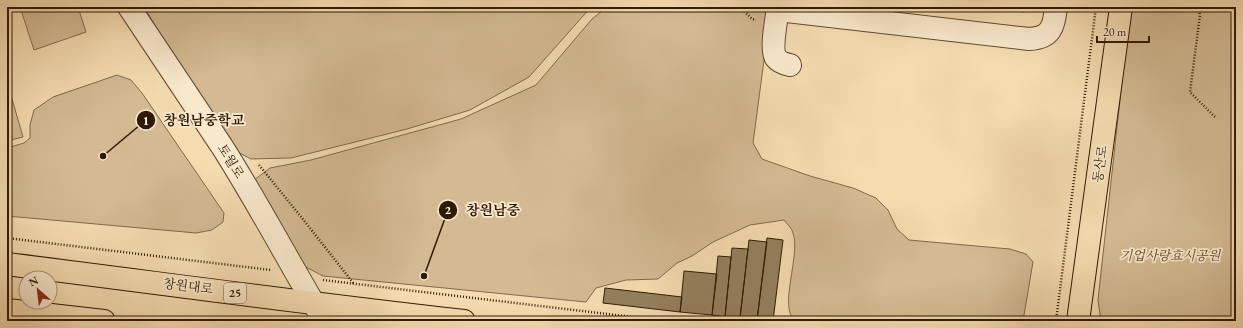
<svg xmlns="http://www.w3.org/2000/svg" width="1243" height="328" font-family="'EB Garamond','Noto Serif KR',serif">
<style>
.green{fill:#d3ba93;stroke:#816a4b}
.building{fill:#957f5d;stroke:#2f1b03}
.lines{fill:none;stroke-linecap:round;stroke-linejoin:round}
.minor-casing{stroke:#604b2e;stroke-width:24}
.major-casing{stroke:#2f1b03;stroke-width:24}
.path{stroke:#2f1b03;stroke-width:2.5;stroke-dasharray:1 2;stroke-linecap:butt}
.minor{stroke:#f8e8cc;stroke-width:22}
.major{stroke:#f4dbb0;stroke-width:22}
.labels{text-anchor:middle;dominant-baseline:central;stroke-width:3.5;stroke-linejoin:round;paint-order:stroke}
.shield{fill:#f8e8cc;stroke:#6b583f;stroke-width:1}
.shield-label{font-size:12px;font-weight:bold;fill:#2f1b03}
.street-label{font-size:13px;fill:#2f1b03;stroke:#f8e8cc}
.park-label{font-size:13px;font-style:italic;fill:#604b2e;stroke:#f8e8cc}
.leader{fill:none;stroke:#2f1b03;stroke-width:1.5}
.callout-dot{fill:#2f1b03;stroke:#f8e8cc;stroke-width:1.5}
.mark-label{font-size:12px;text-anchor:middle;font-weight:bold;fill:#fff}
.callout-label{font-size:14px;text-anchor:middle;font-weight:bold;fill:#2f1b03;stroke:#f8e8cc;stroke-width:3.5;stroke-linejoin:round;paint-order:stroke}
</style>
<rect width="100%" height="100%" fill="#f4dbb0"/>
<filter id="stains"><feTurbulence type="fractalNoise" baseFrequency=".005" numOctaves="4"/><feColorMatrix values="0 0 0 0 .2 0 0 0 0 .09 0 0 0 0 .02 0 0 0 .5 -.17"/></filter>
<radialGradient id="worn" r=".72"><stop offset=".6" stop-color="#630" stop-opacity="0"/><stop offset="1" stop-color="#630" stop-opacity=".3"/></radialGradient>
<path class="green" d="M20,7H78L86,32L34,50Z
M144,7H591L529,77L470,110L407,129L291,158L251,159L230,148Z
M607,7H771L753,143L762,159L810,176L853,188L876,198L888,210L897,229L909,240L1010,249L1026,254L1033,262L1023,321H795C778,307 801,255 793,233C792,228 787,224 784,220L750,225L713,242L692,256L677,263L658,279L626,280L596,288L586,302L323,276L300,264L254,180L270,168L311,160L461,119L536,85L592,19Z
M982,7H1026L1024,12Z
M1133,7H1236V321H1101L1098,300L1129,18Z
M117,75L131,80L142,93L224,213L223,222L212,230L196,233L7,216V148L24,143L30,138V125L34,110L53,97Z
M10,92L23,137L7,141V93Z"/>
<path class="building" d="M767,238L783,240L773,321L757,320Z
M749,240L767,242L757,320L740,318Z
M732,248L748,249L740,318L725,317Z
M718,256L731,257L725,317L712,315Z
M684,271L717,274L712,315L680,312Z
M605,288L682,297L680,312L603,303Z"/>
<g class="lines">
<g class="minor-casing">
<path id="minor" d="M129,7C160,54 192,101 223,148C259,205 290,264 324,321
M778,7C777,18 770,49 776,58C779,62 785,64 790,65
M778,10L1029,39C1051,38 1054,27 1056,7"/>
</g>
<g class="major-casing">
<path id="major" d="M7,264C159,283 311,304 464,321
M7,310L104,321
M1078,321L1121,7"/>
</g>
<path class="path" d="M740,7L752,19L756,20
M1199,7L1200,15L1190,92L1216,118
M1235,105L1236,104
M259,165L302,218L354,284
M7,238L271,270
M323,280L666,321
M1056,321L1096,7"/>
<use href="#minor" class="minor"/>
<use href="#major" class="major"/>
</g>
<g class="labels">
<rect class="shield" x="224" y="283" width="22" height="20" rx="3"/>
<g class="shield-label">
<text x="235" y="293">25</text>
</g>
<g class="street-label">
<text transform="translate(231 161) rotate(58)">토월로</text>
<text transform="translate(1100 164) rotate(-82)">동산로</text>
<text transform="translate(188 286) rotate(7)">창원대로</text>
</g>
<g class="park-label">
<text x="1170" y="255">기업사랑효시공원</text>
</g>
</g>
<path class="leader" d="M103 156L146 120M424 276L448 210"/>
<g class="callout-dot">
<circle cx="103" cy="156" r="4"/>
<circle cx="424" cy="276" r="4"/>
<circle cx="146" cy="120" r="10"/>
<circle cx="448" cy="210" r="10"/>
</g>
<g class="mark-label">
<text x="146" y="125">1</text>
<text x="448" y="214">2</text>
</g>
<g class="callout-label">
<text x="204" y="125">창원남중학교</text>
<text x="493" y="215">창원남중</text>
</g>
<rect width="1243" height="328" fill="none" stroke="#f4dbb0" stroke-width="24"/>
<rect x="8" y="8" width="1227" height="312" fill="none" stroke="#2f1b03" stroke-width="2"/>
<rect x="12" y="12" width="1219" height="304" fill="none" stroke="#2f1b03"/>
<g transform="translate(38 290) rotate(332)"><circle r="19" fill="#f8e8cc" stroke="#a8967c"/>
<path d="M0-3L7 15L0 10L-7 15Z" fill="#8f2418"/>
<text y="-6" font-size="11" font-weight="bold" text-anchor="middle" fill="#2f1b03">N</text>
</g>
<path d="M1097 36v6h52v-6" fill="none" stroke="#2f1b03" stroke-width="2"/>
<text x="1103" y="36" font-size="12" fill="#2f1b03" stroke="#f8e8cc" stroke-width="3" paint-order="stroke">20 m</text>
<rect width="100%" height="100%" filter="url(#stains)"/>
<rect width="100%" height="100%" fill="url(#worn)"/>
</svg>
